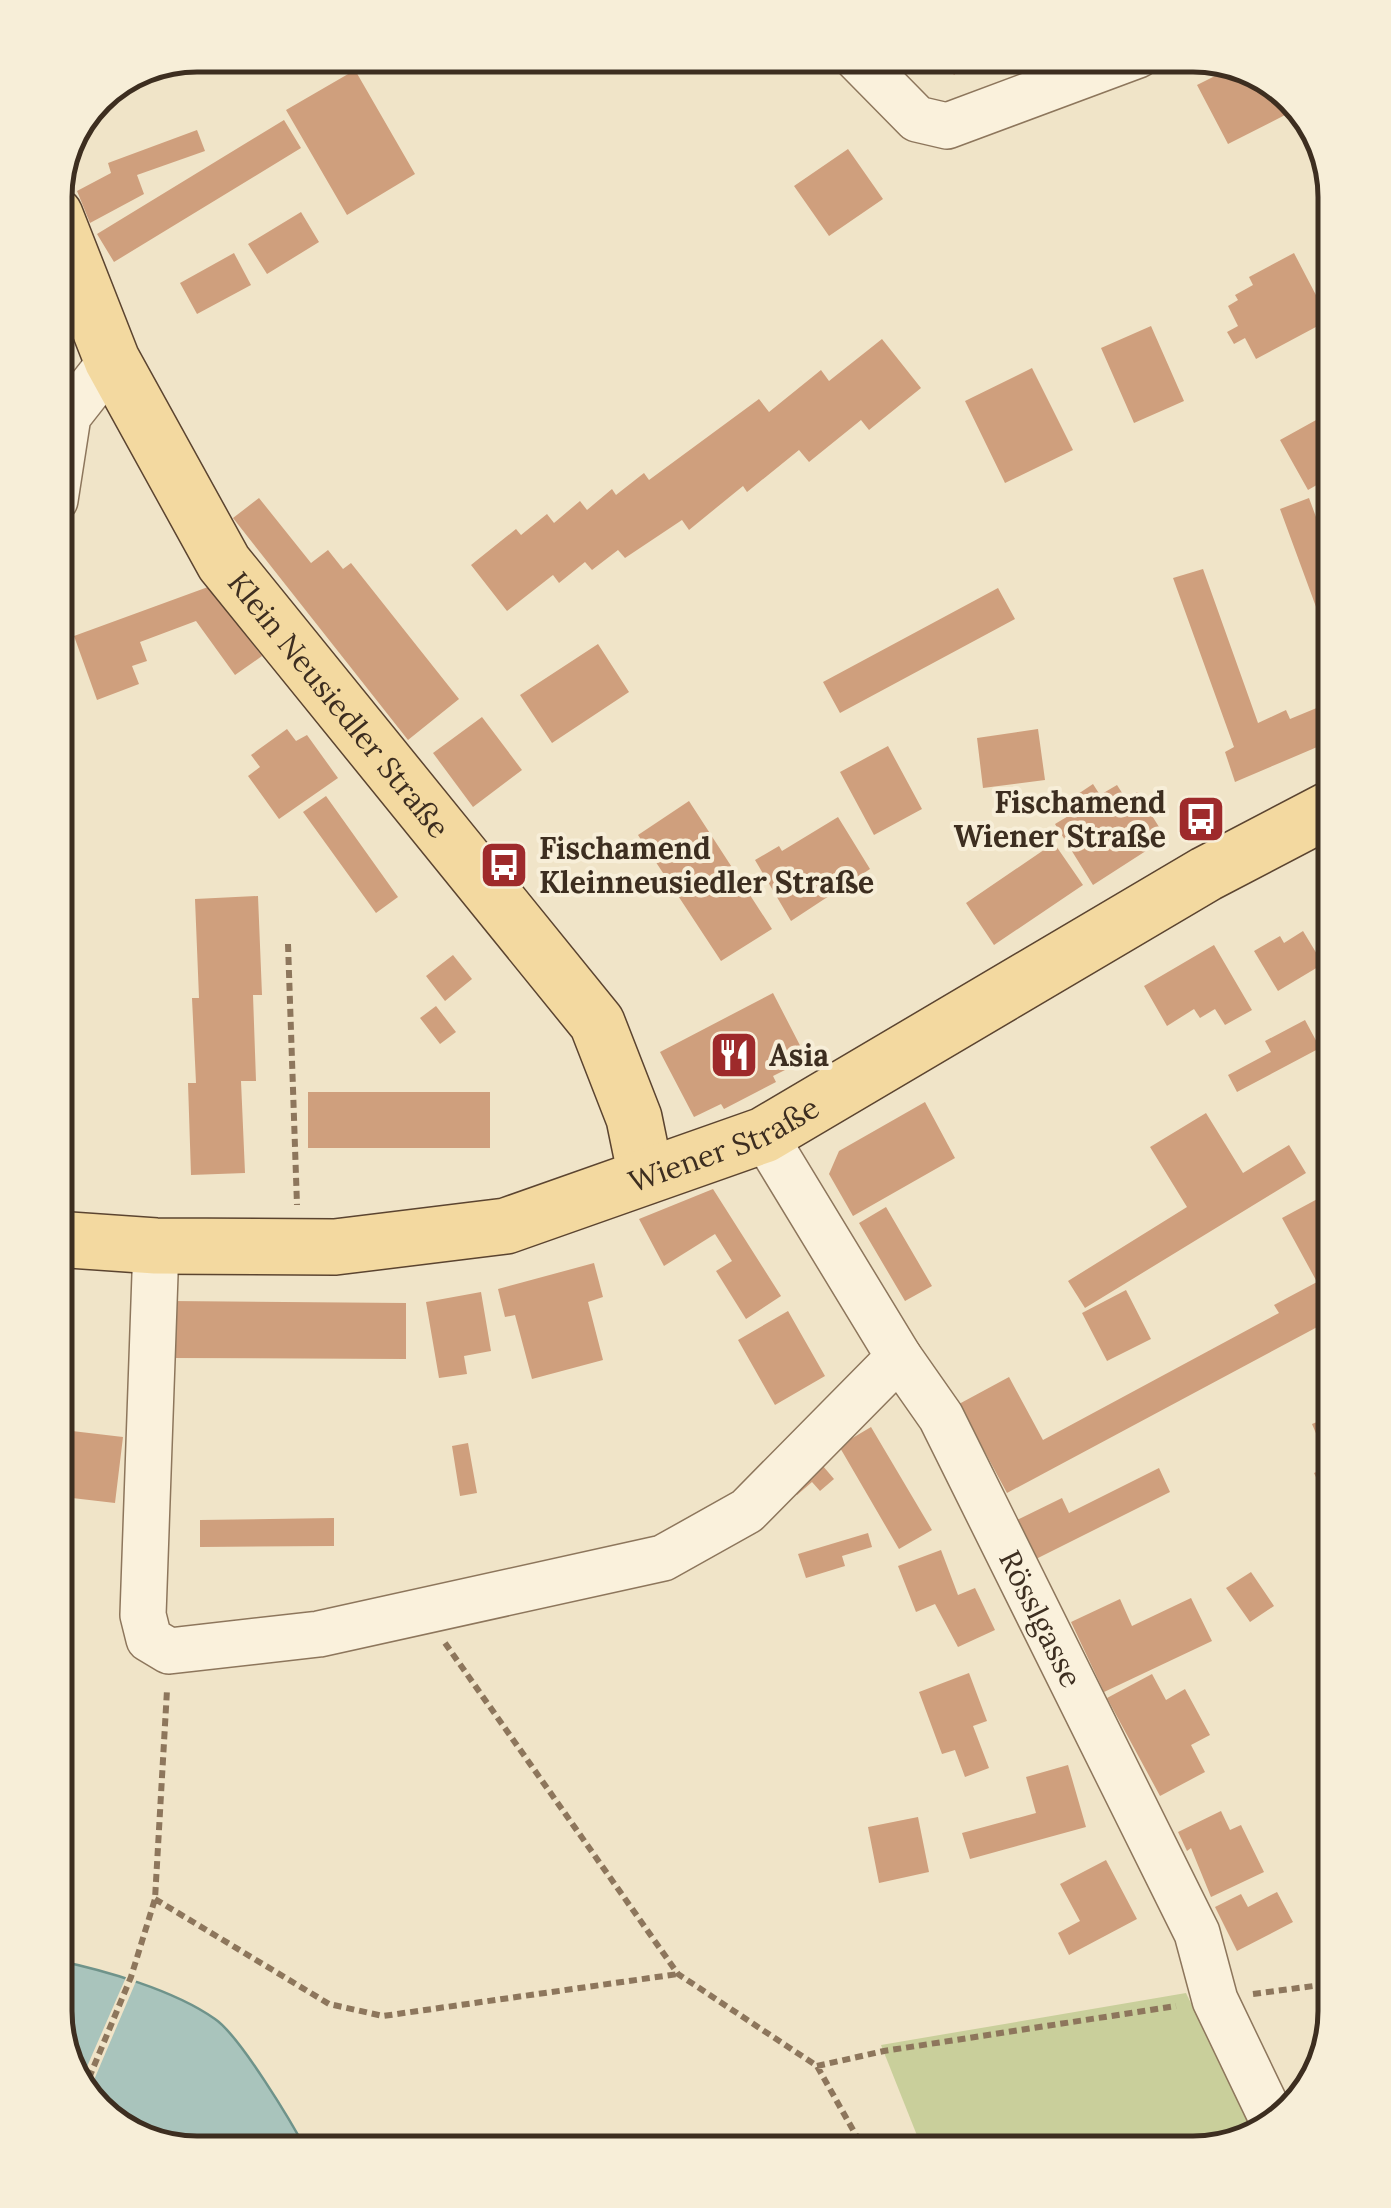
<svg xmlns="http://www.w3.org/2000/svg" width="1391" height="2208" font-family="Lora,serif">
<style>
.green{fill:#c9cf9b}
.water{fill:#a9c4bc;stroke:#6f938a;stroke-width:2.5}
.pier{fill:#f0e4c8}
.building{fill:#cf9f7d}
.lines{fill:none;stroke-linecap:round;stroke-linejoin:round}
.minor-casing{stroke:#8d765c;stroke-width:48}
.major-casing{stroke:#5b4430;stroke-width:58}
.path{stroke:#8d765c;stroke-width:6;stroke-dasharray:8 5;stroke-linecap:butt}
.minor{stroke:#faf1dc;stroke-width:45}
.major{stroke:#f3d9a0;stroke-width:55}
.labels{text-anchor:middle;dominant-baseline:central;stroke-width:8;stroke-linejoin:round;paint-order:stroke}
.street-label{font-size:30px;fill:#3d2e20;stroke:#f7eed8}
.poi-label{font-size:30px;font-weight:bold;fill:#3d2e20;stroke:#f7eed8;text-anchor:start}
.rim{fill:none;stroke:#3d2e20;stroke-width:5}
</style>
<rect width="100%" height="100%" fill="#f0e4c8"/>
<path class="green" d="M1186,1993L1256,2138L1194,2153H924L881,2045Z"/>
<path class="water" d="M55,1960C104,1970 174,1990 215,2019C240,2036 292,2123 308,2153H188L119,2129L70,2074L55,2011Z"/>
<path class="pier" d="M127,1975L137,1979L88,2094L79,2085Z"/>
<path class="building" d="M939,55H979L954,75Z
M1235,66L1267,77L1287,114L1228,144L1197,85Z
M355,70L415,174L347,215L286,110Z
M284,120L301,148L114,262L97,234Z
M197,130L205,151L137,175L144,194L90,223L77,191L111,173L108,163Z
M848,149L883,199L829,236L794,186Z
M301,212L319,242L267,274L248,244Z
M234,253L251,285L197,314L180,283Z
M1294,253L1329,320L1256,359L1245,338L1234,344L1227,332L1238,326L1228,306L1238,300L1235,295L1253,285L1249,277Z
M1151,326L1184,401L1134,423L1101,348Z
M882,339L921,388L869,430L861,420L809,462L799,450L747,492L743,486L689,530L682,520L625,558L618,550L592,570L585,562L559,583L553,575L507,611L471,565L516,529L521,535L547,514L554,523L580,501L587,510L612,489L616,495L644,473L649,480L759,399L769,412L821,370L829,381Z
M1032,368L1073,450L1005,483L965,401Z
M1336,409V474L1308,490L1280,440Z
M259,498L311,563L328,550L343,569L351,563L459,699L408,740L233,518Z
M1309,498L1336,571V630L1326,634L1280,509Z
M1203,569L1258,723L1286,710L1290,719L1336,700V739L1235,782L1225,752L1234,747L1173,578Z
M208,587L262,656L235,675L196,621L140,642L147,661L132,666L139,684L97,700L74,636Z
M998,588L1015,619L840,713L823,682Z
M598,644L629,692L552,743L520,695Z
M482,717L522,770L473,807L433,753Z
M287,729L296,741L307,735L338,778L279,819L248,776L260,767L251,755Z
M1038,729L1045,780L983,788L977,738Z
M888,746L922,809L874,835L840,772Z
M1093,784L1100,795L1117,785L1126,799L1137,792L1166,838L1093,885L1055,824L1070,815L1063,804Z
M326,796L398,897L376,913L303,812Z
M689,801L772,929L721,961L638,835Z
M838,817L870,869L791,921L755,860L779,846L782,851Z
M1054,843L1083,885L994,945L966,903Z
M258,896L262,995H253L256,1081H241L245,1173L191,1175L188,1083H196L192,998H199L195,899Z
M1303,931L1323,964L1278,991L1254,951L1280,936L1284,943Z
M1214,945L1252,1010L1225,1025L1215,1009L1200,1018L1194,1009L1167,1026L1144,986Z
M453,955L472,979L445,1001L426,976Z
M773,993L807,1059L773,1076L776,1082L724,1109L721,1104L694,1117L660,1052Z
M436,1006L456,1032L440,1044L420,1018Z
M1305,1020L1320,1048L1237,1092L1228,1075L1271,1052L1265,1041Z
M308,1092H490V1148H308Z
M925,1102L955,1158L853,1216L829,1174L839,1151Z
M1206,1113L1243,1173L1289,1145L1306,1173L1085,1308L1068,1281L1187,1207L1150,1147Z
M713,1189L781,1296L746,1319L716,1271L732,1261L715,1234L664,1266L639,1219Z
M1336,1189V1317L1007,1493L959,1404L1009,1377L1043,1440L1279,1313L1274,1305L1317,1282L1282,1218Z
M886,1207L932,1286L905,1301L859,1223Z
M594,1263L603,1297L588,1302L603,1360L532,1379L515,1315L505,1317L498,1289Z
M1126,1290L1151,1339L1107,1361L1082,1313Z
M481,1292L491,1351L464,1356L467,1374L439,1378L426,1302Z
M55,1293H63L60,1363H55Z
M170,1301L406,1303V1359L169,1358Z
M788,1311L825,1376L775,1405L738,1340Z
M1334,1415L1336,1486L1323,1492L1314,1473L1330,1466L1312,1424Z
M871,1427L932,1530L899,1549L839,1446Z
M55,1429L123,1437L115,1503L55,1496Z
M468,1443L477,1493L460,1496L452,1446Z
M817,1459L834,1479L820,1491L812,1482L797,1495L787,1483Z
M1159,1468L1170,1492L1036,1559L1017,1520L1062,1498L1069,1513Z
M334,1518V1546L200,1547V1520Z
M868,1533L872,1547L842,1556L845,1566L806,1578L798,1554Z
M941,1550L958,1595L975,1588L995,1630L958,1647L935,1604L916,1612L898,1566Z
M1251,1572L1274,1606L1250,1622L1226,1588Z
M1191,1598L1212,1641L1104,1692L1071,1622L1120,1599L1132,1626Z
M969,1673L987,1721L973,1726L989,1768L965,1777L955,1750L942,1754L919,1692Z
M1152,1674L1166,1700L1185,1689L1210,1735L1191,1745L1205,1772L1160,1796L1107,1698Z
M1068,1765L1086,1827L970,1859L962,1833L1036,1813L1026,1777Z
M1336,1790V1833L1320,1796Z
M1221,1811L1230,1830L1241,1825L1264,1872L1211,1897L1191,1848L1187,1851L1178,1832Z
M918,1817L929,1872L879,1883L868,1827Z
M1106,1860L1137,1919L1069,1955L1058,1933L1080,1921L1060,1884Z
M1277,1892L1293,1922L1237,1951L1215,1907L1241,1894L1248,1907Z
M1336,1901V1935L1322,1908Z
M1336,1996V2011L1329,2033L1324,1998Z"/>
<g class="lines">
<g class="minor-casing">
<g id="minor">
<path d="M854,55L917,119L947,126L1138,55"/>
<path d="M55,500L68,416L112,360"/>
<path id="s1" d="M764,1135L899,1357L941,1417L1197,1933L1215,2000L1274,2123"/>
<path d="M156,1246L143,1615L149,1639L169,1651L319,1634L663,1558L747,1511L899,1357"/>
</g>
</g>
<g class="major-casing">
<g id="major">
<path id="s2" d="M55,215L112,360L224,563L597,1023L634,1118L646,1176"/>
<path id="s3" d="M55,1239L156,1246L335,1247L506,1226L764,1135L1206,874L1336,806"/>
</g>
</g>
<path class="path" d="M288,944L297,1205
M445,1643L678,1974L817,2066L866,2153
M155,1899L329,2004L383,2016L678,1974
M1253,1994L1336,1983
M817,2066L884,2051L1176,2006
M84,2090L131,1977L155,1899L167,1690"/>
<use href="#minor" class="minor"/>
<use href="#major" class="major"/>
</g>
<defs>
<g id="bus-square" transform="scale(2.5)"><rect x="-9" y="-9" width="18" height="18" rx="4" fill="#9e2a2b" stroke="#f7eed8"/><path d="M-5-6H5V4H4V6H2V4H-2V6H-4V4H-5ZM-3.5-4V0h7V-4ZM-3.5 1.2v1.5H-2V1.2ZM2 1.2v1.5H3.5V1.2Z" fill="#fff"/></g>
<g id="restaurant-square" transform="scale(2.5)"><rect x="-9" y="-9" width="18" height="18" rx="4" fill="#9e2a2b" stroke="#f7eed8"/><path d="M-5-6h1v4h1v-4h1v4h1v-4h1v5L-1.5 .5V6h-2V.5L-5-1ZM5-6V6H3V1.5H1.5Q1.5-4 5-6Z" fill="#fff"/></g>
</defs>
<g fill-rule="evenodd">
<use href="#bus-square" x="1201" y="819"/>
<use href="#bus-square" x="504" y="865"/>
<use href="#restaurant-square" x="734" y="1055"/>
</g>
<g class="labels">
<g class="street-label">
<text stroke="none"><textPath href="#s2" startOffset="570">Klein Neusiedler Straße</textPath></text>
<text stroke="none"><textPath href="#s3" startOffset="685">Wiener Straße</textPath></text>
<text stroke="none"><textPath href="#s1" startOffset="558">Rösslgasse</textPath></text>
</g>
<g class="poi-label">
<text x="1166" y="802" text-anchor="end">Fischamend<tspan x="1166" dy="34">Wiener Straße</tspan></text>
<text x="539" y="848">Fischamend<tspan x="539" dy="34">Kleinneusiedler Straße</tspan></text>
<text x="769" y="1055">Asia</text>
</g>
</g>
<path d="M0 0H1391V2208H0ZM197 72H1193A125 125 0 0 1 1318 197V2011A125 125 0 0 1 1193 2136H197A125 125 0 0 1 72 2011V197A125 125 0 0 1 197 72Z" fill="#f7eed8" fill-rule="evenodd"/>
<path class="rim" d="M197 72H1193A125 125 0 0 1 1318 197V2011A125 125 0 0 1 1193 2136H197A125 125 0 0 1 72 2011V197A125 125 0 0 1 197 72Z"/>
</svg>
